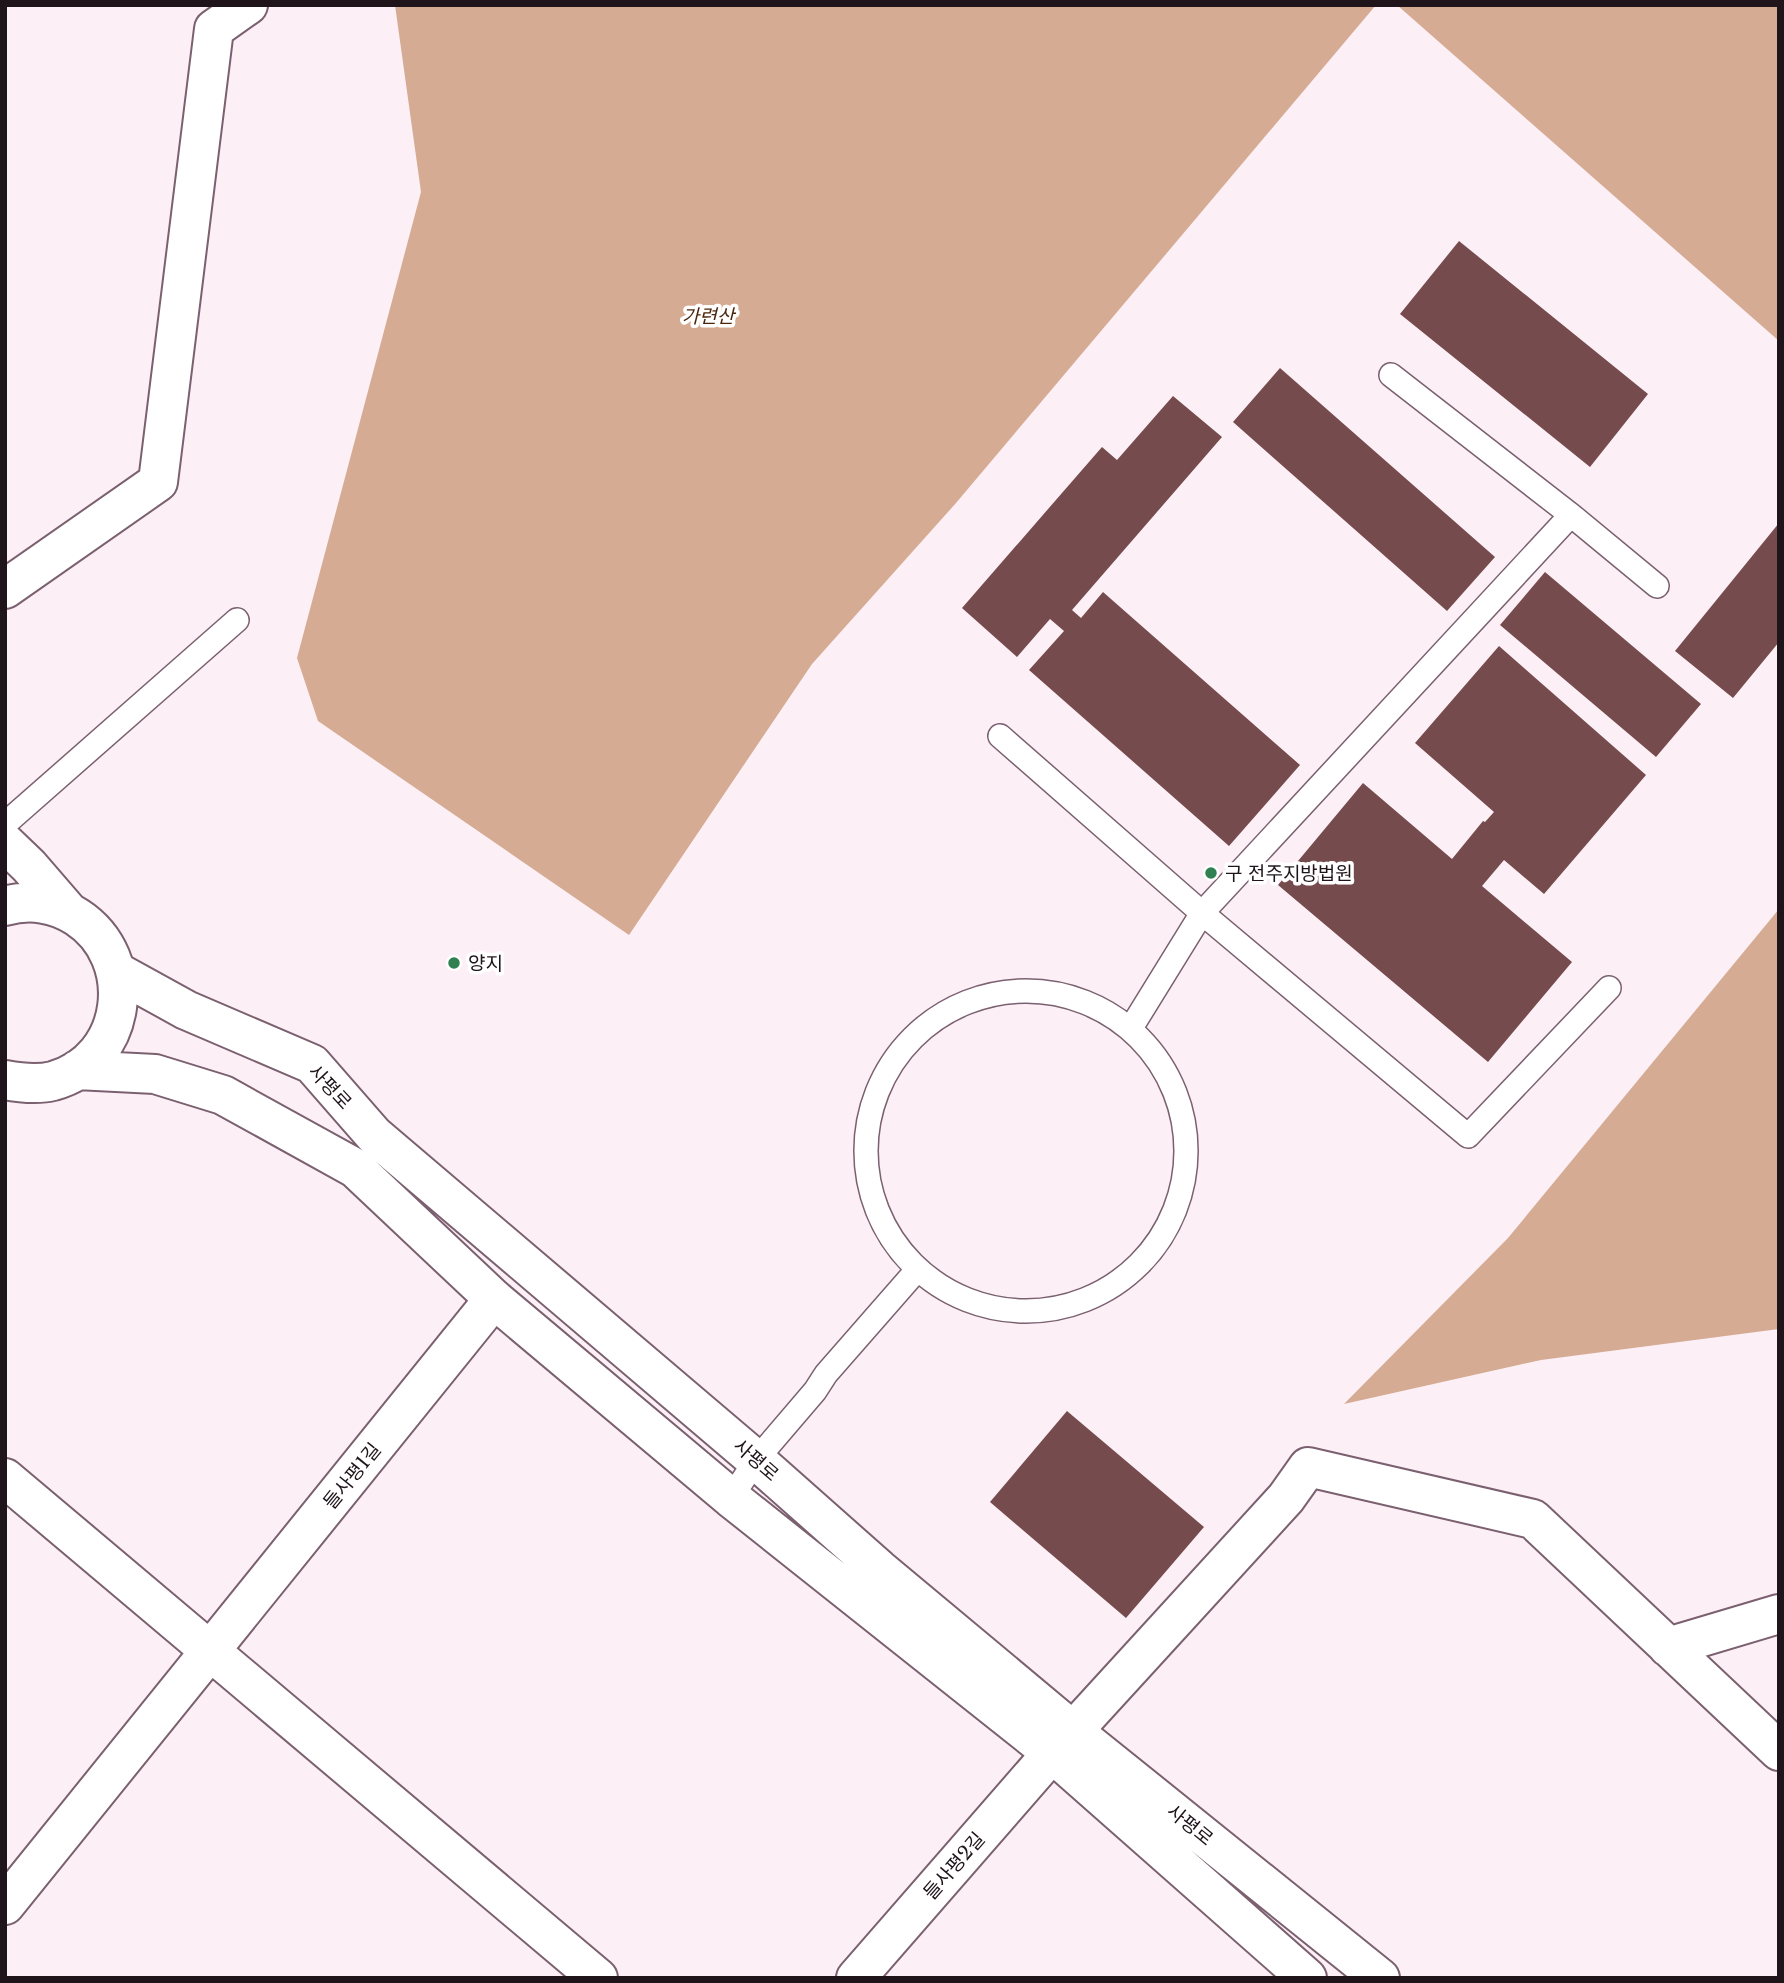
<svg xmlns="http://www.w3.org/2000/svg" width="1784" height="1983" font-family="'Libre Baskerville','Noto Sans KR',serif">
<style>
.forest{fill:#d5ab93}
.building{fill:#764b4d}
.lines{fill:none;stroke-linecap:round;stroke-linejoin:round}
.service-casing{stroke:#7b6070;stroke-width:26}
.minor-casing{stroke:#7b6070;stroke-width:42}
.tertiary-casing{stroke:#7b6070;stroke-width:42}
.service{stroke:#fff;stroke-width:23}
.minor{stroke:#fff;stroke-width:38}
.tertiary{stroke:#fff;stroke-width:38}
.poi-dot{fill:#308051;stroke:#fff;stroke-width:2.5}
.labels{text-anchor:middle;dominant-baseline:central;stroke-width:7;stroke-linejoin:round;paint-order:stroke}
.park-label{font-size:19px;font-style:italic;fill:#4c2409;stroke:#fff}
.poi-label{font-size:19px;fill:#1e141a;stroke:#fff;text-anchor:start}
.street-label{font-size:19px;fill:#1e141a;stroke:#fff}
</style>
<rect width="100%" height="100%" fill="#fceff6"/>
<path class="forest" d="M395,5H1376L956,503L812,664L629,935L318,721L297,658L421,192Z
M1397,5H1779V341Z
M1779,909V1329L1541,1360L1344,1404L1508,1238Z"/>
<path class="building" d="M1459,241L1648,394L1590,467L1400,314Z
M1280,368L1495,557L1447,611L1233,422Z
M1173,396L1222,437L1072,610L1081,618L1103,592L1300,765L1229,846L1029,670L1064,631L1050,619L1017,657L962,608L1102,447L1117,460Z
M1779,523V642L1733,698L1675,651Z
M1545,572L1701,704L1656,757L1500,625Z
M1499,646L1646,775L1544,894L1504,860L1482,886L1572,962L1488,1062L1278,885L1363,783L1452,859L1483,821L1485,822L1494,812L1415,743Z
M1067,1411L1204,1527L1126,1618L990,1502Z"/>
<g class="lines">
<g class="service-casing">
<path id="service" d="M1391,375L1571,515L1657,586
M1000,736L1202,913L1468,1136L1609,988
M5,824L237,620
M866 1151a160 160 0 1 1 320 0a160 160 0 1 1-320 0Z
M1131,1028L1202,913L1571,515
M731,1498L756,1460L815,1391L826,1374L917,1270"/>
</g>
<g class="minor-casing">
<path id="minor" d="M5,589L158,482L214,29L248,5
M5,1478L598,1978
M1668,1647L1779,1614
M1073,1731L1286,1498L1308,1467L1533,1519L1779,1751
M5,1905L494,1299
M856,1978L1052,1753"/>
</g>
<g class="tertiary-casing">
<path id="tertiary" d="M5,843L29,866L67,910
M5,906C30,899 56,903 77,917C140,958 129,1060 53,1081C37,1085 21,1083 5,1080
M117,972L186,1010L312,1064L374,1135L756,1460L879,1569L1073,1731L1380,1978
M77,1070L155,1074L223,1095L355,1168L494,1299L731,1498L1052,1753L1307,1978"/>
</g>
<use href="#service" class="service"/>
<use href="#minor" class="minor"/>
<use href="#tertiary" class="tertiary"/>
</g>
<g class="poi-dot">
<circle cx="1211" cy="873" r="7"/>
<circle cx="454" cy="963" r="7"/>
</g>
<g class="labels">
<g class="park-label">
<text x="708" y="316">가련산</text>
</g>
<g class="poi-label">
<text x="1225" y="873">구 전주지방법원</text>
<text x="468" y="963">양지</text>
</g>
<g class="street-label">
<text transform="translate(330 1087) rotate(47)">사평로</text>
<text transform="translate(756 1460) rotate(41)">사평로</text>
<text transform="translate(352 1476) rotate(-51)">들사평1길</text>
<text transform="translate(1190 1825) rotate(39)">사평로</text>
<text transform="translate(954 1866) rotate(-49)">들사평2길</text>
</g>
</g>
<rect width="1784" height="1983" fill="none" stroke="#1e141a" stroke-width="14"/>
</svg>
